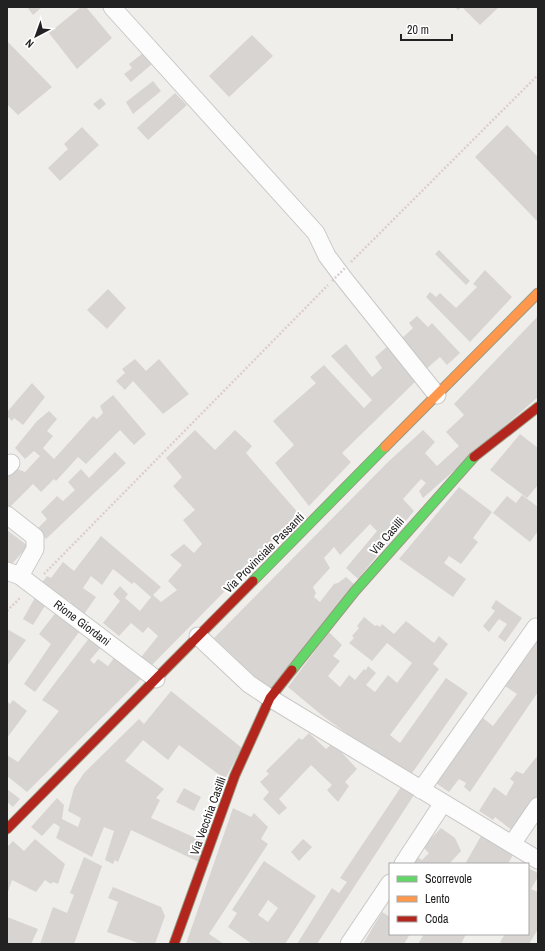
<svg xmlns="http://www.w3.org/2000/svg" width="545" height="951" font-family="'Archivo Narrow',sans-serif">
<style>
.building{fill:#d7d4d2;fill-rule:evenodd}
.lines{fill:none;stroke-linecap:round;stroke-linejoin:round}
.street-casing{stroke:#c9c8c7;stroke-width:19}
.fast-casing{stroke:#999a82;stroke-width:11}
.slow-casing{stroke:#999a82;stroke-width:11}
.jam-casing{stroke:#999a82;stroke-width:11}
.path{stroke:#dccecd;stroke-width:2.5;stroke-dasharray:2 2;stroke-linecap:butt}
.street{stroke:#fdfcfc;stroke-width:17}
.fast{stroke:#63d668;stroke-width:9}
.slow{stroke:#ff974d;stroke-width:9}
.jam{stroke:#b3261e;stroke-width:9}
.path-bridge{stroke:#dccecd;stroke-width:2.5;stroke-dasharray:2 2;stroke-linecap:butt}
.labels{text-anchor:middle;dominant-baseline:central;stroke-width:4;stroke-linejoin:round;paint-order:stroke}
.street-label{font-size:12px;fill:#222;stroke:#fff}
</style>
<rect width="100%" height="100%" fill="#f0eeeb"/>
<path class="building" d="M27,7H42L33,15Z
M81,7H86L112,38L77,69L49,33Z
M455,7H499L480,25L462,7L458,10Z
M252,35L273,56L229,97L209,76Z
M7,41L52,87L18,115L7,104Z
M143,53L152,64L131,82L124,74L132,68L129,64Z
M153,81L161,91L133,114L126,102Z
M175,93L187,105L148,140L137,128Z
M101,98L106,104L99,110L93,104Z
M507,125L538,157V222L475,157Z
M82,127L99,145L60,181L48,168L68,149L64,144Z
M439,250L470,281L466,285L435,254Z
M485,270L512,297L470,342L426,297L430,292L436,297L440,293L456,308L477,287L473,284Z
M108,289L126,308L107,329L87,310Z
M417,316L428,327L432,323L460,353L447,365L440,357L426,369L401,339L413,328L409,323Z
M538,316V397L423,498L419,491L426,483L421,479L403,499L414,511L358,579L346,568L377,531L370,524L340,555L334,547L324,558L330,568L313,587L316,593L314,597L320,602L334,584L338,583L346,577L354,584L269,690L214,638L388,462L423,430L435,442L425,453L437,466L459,446L446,432L464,415L454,404Z
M346,344L372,377L382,368L375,357L388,346L417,380L342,453L351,462L309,506L275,463L294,445L273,421L316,383L310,377L324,365L364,408L372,400L331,356Z
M135,359L146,371L159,359L189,394L163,414L133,381L125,390L116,381L125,373L122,369Z
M32,383L45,397L23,425L14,418L12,421L7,416V412Z
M113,395L146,434L134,445L120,430L86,464L78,457L56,481L54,479L41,492L33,484L7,510V476L15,468L25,472L40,456L34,451L25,459L15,448L37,421L49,411L57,419L47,431L53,436L43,448L54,459L93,416L97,419L103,413L100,406Z
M195,430L215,450L235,430L252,446L246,453L300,515L149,668L138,661L158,636L148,627L143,633L131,623L119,636L103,623L120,601L113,594L120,586L128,594L125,598L140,611L151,597L134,582L132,584L113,569L102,585L91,576L83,588L96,597L82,617L68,608L71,602L41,584L47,576L51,578L63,562L74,571L101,536L161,587L153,595L161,602L177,590L168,581L182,565L170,555L184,544L194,553L202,544L183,520L195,510L173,486L182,477L166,458Z
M520,434L538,448V485L527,498L490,470Z
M115,452L126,463L46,539L37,529L47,519L41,512L57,496L63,501L75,490L68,482L81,469L89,478Z
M459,487L492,512L473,538L478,542L461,564L449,556L444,563L466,579L453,597L399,559Z
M522,495L538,507V531L530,542L493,513L507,496L516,503Z
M7,530L28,546L11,565L7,563Z
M37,594L48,601L33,625L23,619Z
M496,600L522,618L505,642L498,637L507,624L499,619L489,632L483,626L495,611L491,608Z
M57,611L82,628L35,692L24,684L51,644L39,634Z
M364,617L375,626L377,625L380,627L382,624L394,634L406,621L434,643L439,636L448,644L433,664L439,669L390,735L400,743L446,678L468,693L410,776L381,758L324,717L288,687L329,632L342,645L333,656L340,661L328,676L340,687L349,675L355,680L364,669L366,670L368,666L376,673L366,685L375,692L388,675L397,683L412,663L387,643L372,661L349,643L354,638L352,636L359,628L357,626Z
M7,629L26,640L7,666Z
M90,637L102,646L90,660L94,664L98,659L108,666L114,658L142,678L27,792L7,776V755L18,762L59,711L42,700Z
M538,638V692L470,792L464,787L466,783L459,779L449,792L433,781L479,715L493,726L517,694L505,686Z
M171,691L242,748L225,779L179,745L168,760L143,740L125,761L164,789L156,798L160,800L151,818L207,843L199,862L131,830L118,862L115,860L113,864L105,860L114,831L104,827L92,857L56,838L60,827L54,823L42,836L31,827L57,798L64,805L62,819L78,827L81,818L68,811L74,788L84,773L139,719L144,724Z
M13,700L27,711L7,738V701L10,704Z
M309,733L326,749L333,743L357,769L345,782L349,786L338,802L327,790L332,785L311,765L279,799L287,808L279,815L263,799L269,792L260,782L269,774L266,771L299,738L302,740Z
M538,755V797L513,831L495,817L493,820L479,811L494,787L506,796L514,782L510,779L516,771L523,774Z
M401,787L414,795L317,944H297L332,888L339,893L347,882L340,878Z
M184,788L201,797L194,811L176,802Z
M7,789L20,799L13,807L7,802Z
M233,808L251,817L254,813L268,827L261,839L268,844L209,934L224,944H186Z
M441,828L455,838L461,851L449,864H413L417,857L422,860L429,853L423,847Z
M481,836L513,855L508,864H465Z
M35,839L65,864L58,884L53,882L51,884L45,880L36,892L12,880L7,895V847L13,841L24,851Z
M303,839L312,847L299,861L291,852Z
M84,857L102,866L74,944H40L53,907L67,913L74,895L70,893Z
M264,861L316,896L285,944H252L228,927L237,913L232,910ZM268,900L278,908L268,922L258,915Z
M528,868L538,873V877L531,889L538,892V929L529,944H503L500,942L505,934H528Z
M113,887L161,907L165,916L155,944H141L107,932L118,902L108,898Z
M382,912L390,917V934H410L404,944H363Z
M7,917L38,929L31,944H7Z
M424,934H466L461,944H418Z"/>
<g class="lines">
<g class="street-casing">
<path id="street" d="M112,7L316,233L327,256L345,280L437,395
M7,467L11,463
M7,515L35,537V549L20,576
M7,571L20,576L156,679
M198,636L249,684L270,698L538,860
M421,790L536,627
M512,844L538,806
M403,864L443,803
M349,944L390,883"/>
</g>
<g class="fast-casing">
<path id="fast" d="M253,581L385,447
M292,670L355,591L474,457"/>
</g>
<g class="slow-casing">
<path id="slow" d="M385,447L538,293"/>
</g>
<g class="jam-casing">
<path id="jam" d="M474,457L538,407
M7,829L253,581
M174,944L235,775L270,698L292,670"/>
</g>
<path class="path" d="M351,262L538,75
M44,574L328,285
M7,611L21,597"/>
<use href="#street" class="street"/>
<use href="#fast" class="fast"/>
<use href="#slow" class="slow"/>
<use href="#jam" class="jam"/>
<path class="path-bridge" d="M332,281L345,268"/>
</g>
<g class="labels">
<g class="street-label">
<text transform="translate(387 536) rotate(-49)">Via Casilli</text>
<text transform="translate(264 553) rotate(-45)">Via Provinciale Passanti</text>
<text transform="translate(82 623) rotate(37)">Rione Giordani</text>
<text transform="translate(208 816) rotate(-70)">Via Vecchia Casilli</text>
</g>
</g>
<rect width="545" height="951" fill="none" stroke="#222222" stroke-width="16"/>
<rect x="389" y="863" width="140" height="72" fill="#ffffff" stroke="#a7a7a7"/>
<rect x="397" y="876" width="20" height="6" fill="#63d668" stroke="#a7a7a7"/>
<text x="425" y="883" font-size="12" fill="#222222">Scorrevole</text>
<rect x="397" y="896" width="20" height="6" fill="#ff974d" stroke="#a7a7a7"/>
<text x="425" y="903" font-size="12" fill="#222222">Lento</text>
<rect x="397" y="916" width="20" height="6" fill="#b3261e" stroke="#a7a7a7"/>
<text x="425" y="923" font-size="12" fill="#222222">Coda</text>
<g transform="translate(36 36) rotate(221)" stroke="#ffffff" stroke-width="3" paint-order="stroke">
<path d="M0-3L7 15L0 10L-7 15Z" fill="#222222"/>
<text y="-6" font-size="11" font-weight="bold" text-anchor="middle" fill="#222222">N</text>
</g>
<path d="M401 34v6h51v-6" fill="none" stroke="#222222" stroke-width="2"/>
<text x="407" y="34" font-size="12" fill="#222222" stroke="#ffffff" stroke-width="3" paint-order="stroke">20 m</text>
</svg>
